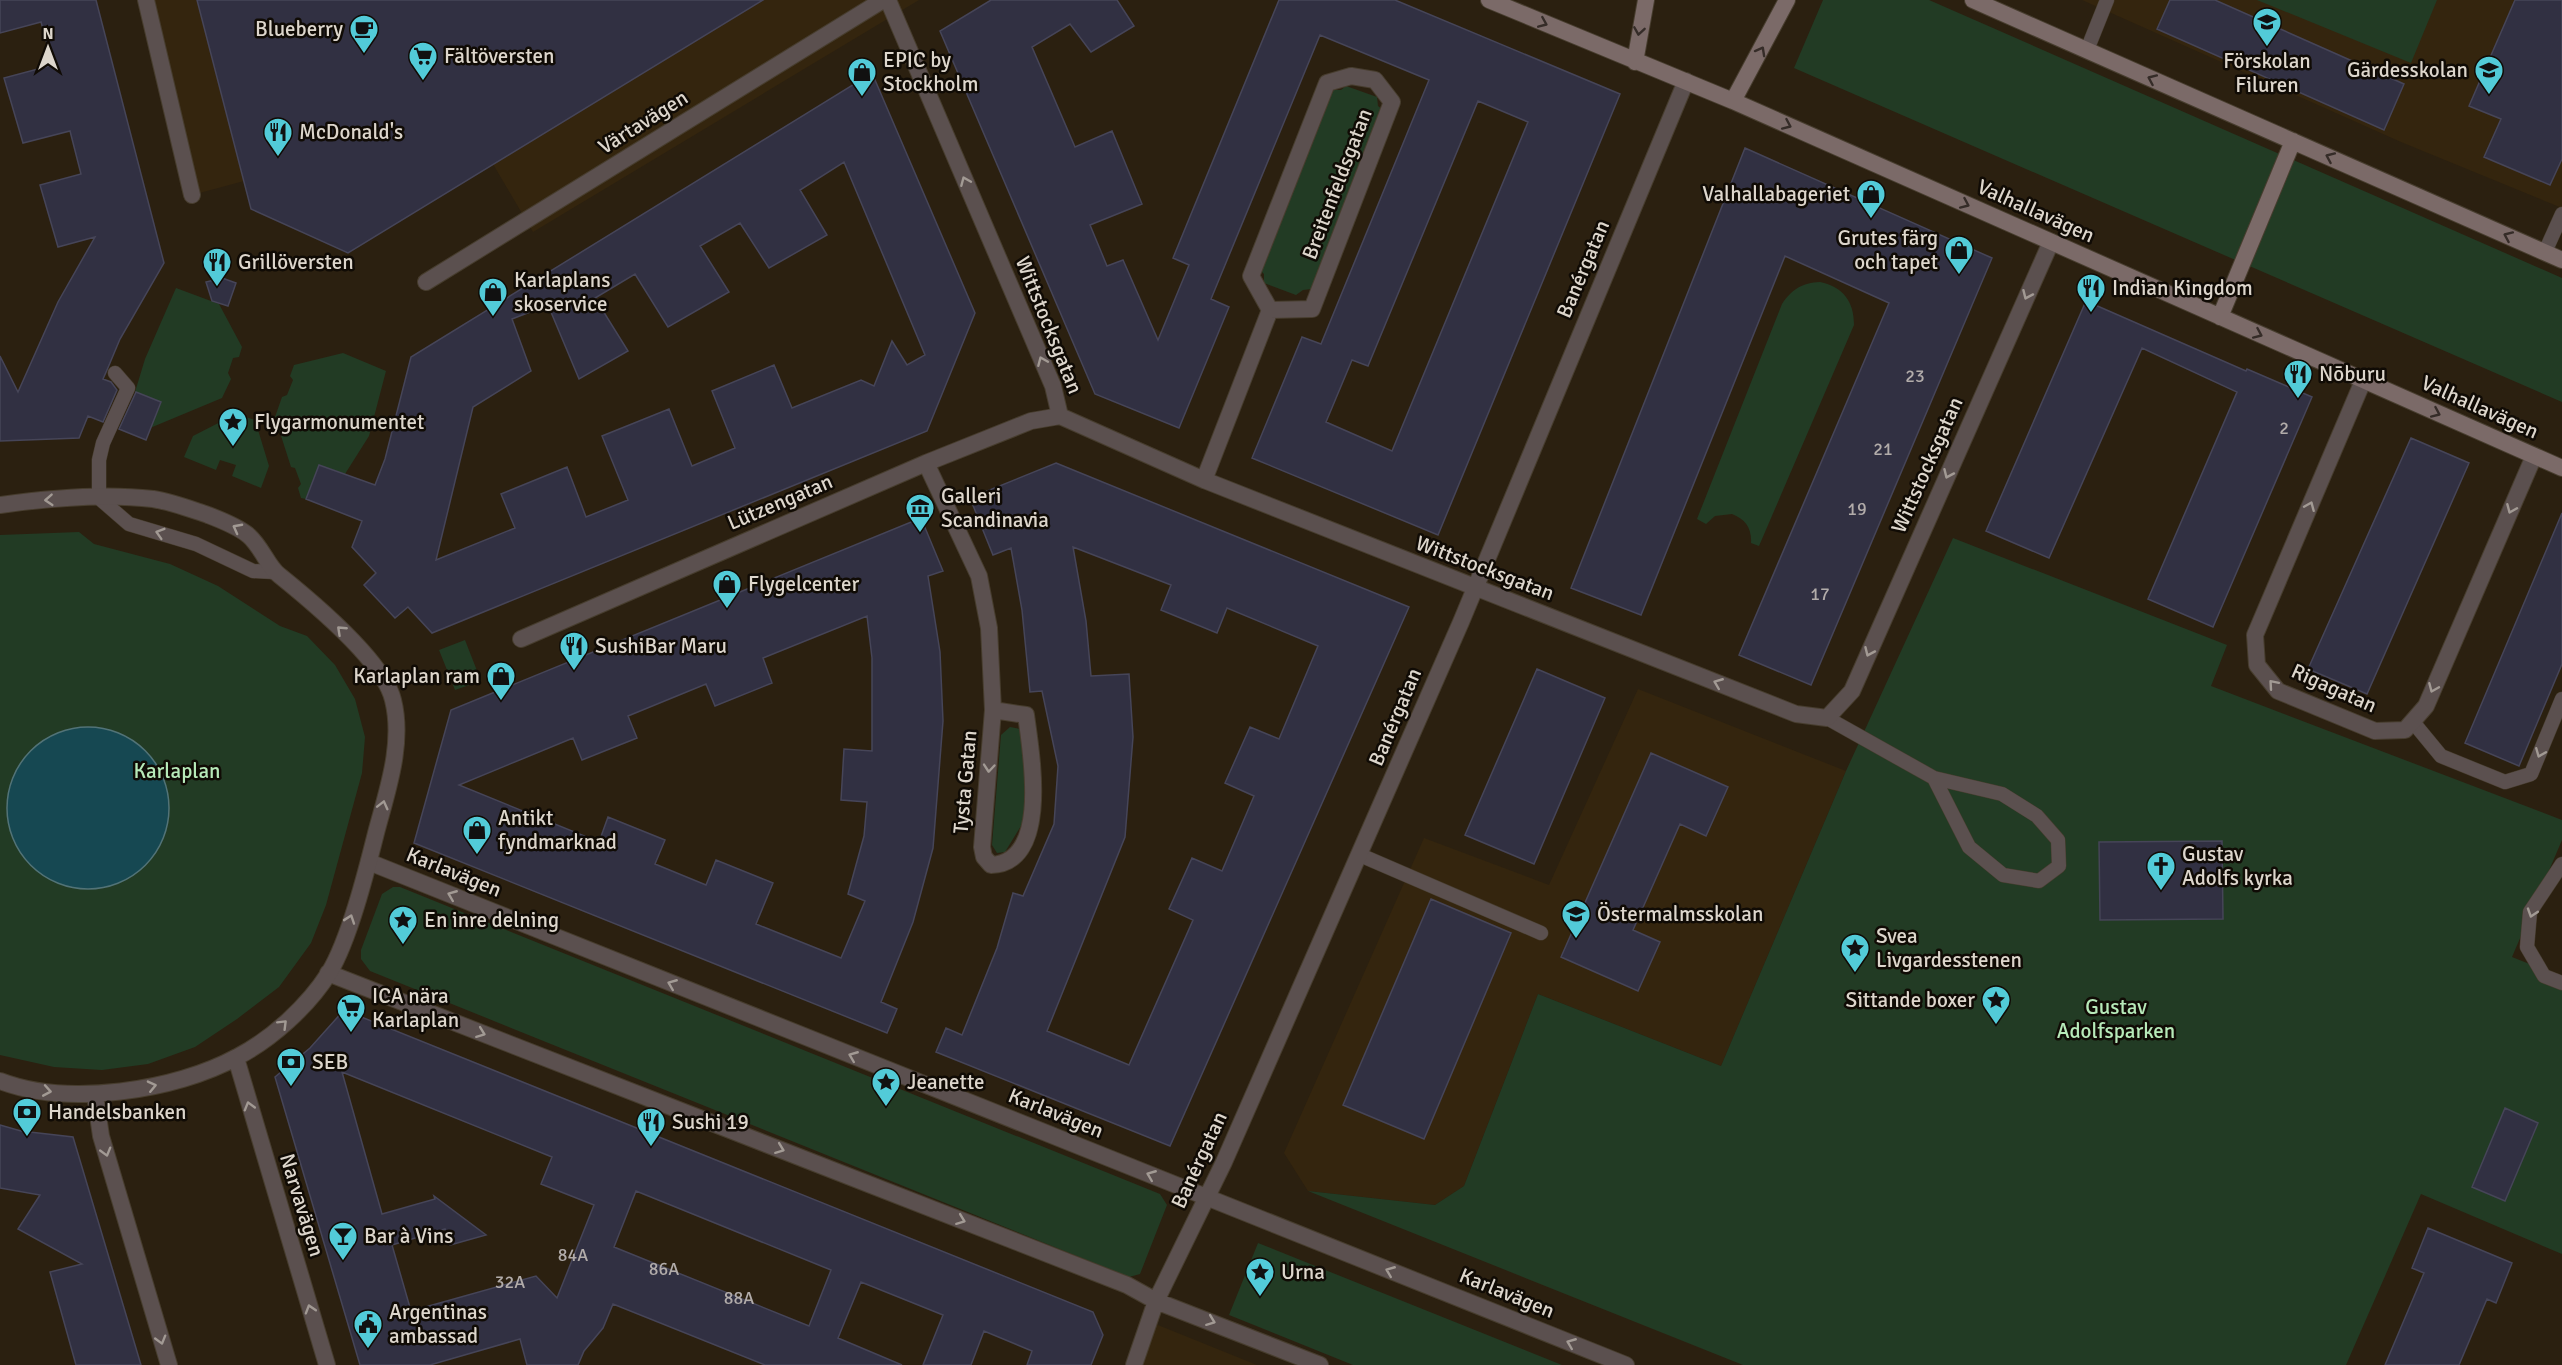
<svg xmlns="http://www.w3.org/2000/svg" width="2562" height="1365" font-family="Signika,sans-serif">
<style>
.built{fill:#34250e}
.green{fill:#223b24}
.water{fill:#164852;stroke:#527377;stroke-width:1.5}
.building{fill:#313042;stroke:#464558;stroke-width:1.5;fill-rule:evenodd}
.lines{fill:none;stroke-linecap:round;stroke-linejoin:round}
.service-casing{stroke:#473d2e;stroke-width:15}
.minor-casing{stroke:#473d2e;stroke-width:18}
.tertiary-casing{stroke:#473d2e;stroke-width:18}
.secondary-casing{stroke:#473d2e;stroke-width:18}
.service{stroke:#5b504f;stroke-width:14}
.minor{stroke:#5b504f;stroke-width:16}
.tertiary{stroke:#5b504f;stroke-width:16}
.secondary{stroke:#7b6a68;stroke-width:16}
.oneway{stroke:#352c28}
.oneway2{stroke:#a29a94}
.labels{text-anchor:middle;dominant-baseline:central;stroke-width:5;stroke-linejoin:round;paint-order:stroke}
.number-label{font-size:18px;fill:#b2acaa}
.poi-label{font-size:21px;fill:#ddd6cc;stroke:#100b05;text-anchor:start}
.street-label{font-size:21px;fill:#ddd6cc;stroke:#100b05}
.park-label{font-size:21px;fill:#b7eab9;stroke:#100b05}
</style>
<rect width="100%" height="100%" fill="#2b2010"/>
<path class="built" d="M142,0H919L533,232L493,164L348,253L251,209L244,181L192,195Z
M2082,0H2562V208L2401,142Z
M1638,689L1846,771L1721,1066L1538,994L1464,1186L1435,1205L1308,1191L1284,1153L1424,838L1549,885Z
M1153,1323L1257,1365H1136Z"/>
<path class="green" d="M1823,0H1929L2562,278V402L1794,68Z
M2257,0H2437L2411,63Z
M1346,86L1377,97L1378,106L1384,111L1311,289L1303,290L1296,295L1264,283V274L1258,268L1332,90H1341Z
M1820,282C1843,287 1854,301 1854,325L1759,546L1751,543C1752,528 1745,519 1732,514L1715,516L1706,524L1697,519L1782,304C1792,289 1802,283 1820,282Z
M176,288L219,304L242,347L239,357L233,358L228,373L231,379L222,398L150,428L161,403L135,392L145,359Z
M343,353L386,371L369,436L345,474L319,465L306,499L301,498L298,488L301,484L295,468L291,467L275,417L282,397L287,395L293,380L290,376L294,365Z
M236,414L255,420L269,466L261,488L232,476L236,465L220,460L216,470L184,457L193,436Z
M79,532L94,544L170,564L218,586L280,626L307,636L335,665L355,699L365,737L362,773L326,905L311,943L279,987L237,1019L195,1047L148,1064L102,1070L54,1067L0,1055V535Z
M1953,538L2227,645L2211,686L2562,820V840L2512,957L2562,977V1254L2421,1194L2346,1365H1743L1308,1191L1435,1205L1464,1186L1538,994L1721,1066L1846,771Z
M465,640L481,681L455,690L439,650Z
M1010,727L1020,729L1026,778L1024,821L1005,852L997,853L992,845L1001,735Z
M393,887H400L1160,1194L1167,1205L1140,1274L1129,1277L370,971L361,959V950L382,894Z
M1258,1243L1562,1365H1353L1229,1315Z"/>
<path class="water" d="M7 808a81 81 0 1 1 162 0a81 81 0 1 1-162 0Z"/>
<path class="building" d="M0,0H96L164,263L120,339L107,370L103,379L111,382L117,390L103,422L88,416L79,438L0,441V356L18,392L58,302L95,237L58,247L40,185L81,174L70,131L23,143L4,78L53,65L41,22L0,33Z
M197,0H763L348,253L251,209Z
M991,0H1117L1134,26L1091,52L1070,24L1032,47L1075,147L1112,131L1142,204L1090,225L1107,266L1123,260L1158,340L1189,265L1173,258L1279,0H1395L1620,94L1438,535L1252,458L1302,337L1321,344L1429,80L1320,35L1211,299L1229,307L1179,428L1095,394L940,31ZM1478,101L1528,122L1392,451L1326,422L1352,360L1368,366Z
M2170,0H2215L2404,84L2384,130L2157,29Z
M2515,0H2562V159L2550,185L2484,157L2501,119L2469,106Z
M872,73L975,313L927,431L432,633L408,607L395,618L364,585L376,573L352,547L362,521L306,499L319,465L375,485L385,459L411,357ZM844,162L925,355L907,365L892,341L874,386L861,380L792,408L774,365L712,391L735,448L692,466L669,409L602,436L628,500L586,517L567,467L501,494L515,528L436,560L473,407L531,371L512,319L548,305L579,379L628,351L595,298L635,274L668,327L729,292L700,246L740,223L769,268L827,235L800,190Z
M1745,148L1992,258L1811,685L1739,655L1889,303L1785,256L1641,615L1571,588Z
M222,278L236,283L228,306L212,301L206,282Z
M2086,301L2246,371L2247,369L2312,397L2213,627L2148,599L2237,392L2142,348L2049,558L1986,531Z
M136,392L161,402L146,440L119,429Z
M2411,438L2469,463L2367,694L2308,669Z
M1056,463L1409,607L1170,1146L936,1052L946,1028L962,1035L997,948L1013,893L1023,896L1054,824L1058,766L1042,691L1030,692L1022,610L1011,548L993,555L970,498ZM1073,547L1171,585L1161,610L1217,633L1227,608L1318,646L1279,739L1250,727L1225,783L1254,796L1222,871L1192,858L1169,909L1193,920L1129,1065L1047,1031L1125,837L1133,737L1129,674L1091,676L1086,621Z
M2562,513V664L2519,766L2465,743Z
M921,518L943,571L928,576L940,652L943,721L933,848L913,922L881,1002L897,1009L887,1033L414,843L451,710ZM867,616L872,658V751L844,749L841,800L867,802L864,836L848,894L865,901L841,958L756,924L773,883L716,860L706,885L655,864L665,840L608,817L599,842L459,785L573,738L582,760L637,738L628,716L706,684L715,706L772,683L763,658Z
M1537,669L1605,698L1534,864L1465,835Z
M1651,753L1728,787L1706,836L1680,824L1633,930L1660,942L1638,991L1561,957Z
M2222,841L2223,919L2100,920L2099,842Z
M1431,899L1511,933L1424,1139L1343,1105Z
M344,1010L1093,1312L1103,1335L1091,1365H1027L1032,1351L984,1331L971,1365H923L943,1315L861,1282L838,1338L902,1365H765L613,1304L603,1328L584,1351L578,1365H527L520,1339L430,1365H360L275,1077L310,1048ZM342,1072L552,1157L541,1184L594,1205L557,1298L536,1276L411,1311L392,1245L445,1229L450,1245L486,1235L434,1196L435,1199L382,1214ZM636,1191L831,1270L809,1326L614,1247Z
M2505,1108L2538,1123L2505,1201L2472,1187Z
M0,1125L21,1131L73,1137L141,1365H76L50,1272L82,1264L18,1229L40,1195L0,1188Z
M2428,1228L2512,1263L2496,1303L2487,1299L2459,1365H2385L2424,1273L2412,1268Z"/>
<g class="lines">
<g class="service-casing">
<path id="service" d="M2087,50L2107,0
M2545,252L2562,214
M115,373L128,388L103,443L99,460V498L129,524L196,544L253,571L274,572
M1827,718L1934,778L1969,847L2003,875L2039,881L2059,866L2058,840L2037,816L2002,794L1934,778
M2413,722L2441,756L2505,782L2531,774L2562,699
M1360,855L1541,933
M2562,864L2530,912L2527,947L2544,976L2562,983"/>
</g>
<g class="minor-casing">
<path id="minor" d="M146,0L192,195
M888,0L1053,386L1060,416
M1351,76L1375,80L1392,102L1312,309L1270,310L1251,276L1327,83Z
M426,282L883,0
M2363,381L2255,635L2257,665L2278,691L2375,731L2405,730L2426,706L2534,456
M1060,416L1204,480L1796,714L1827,718L1852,691L2051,242
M926,463L979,576L989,628L993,710L982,847L984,857L991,865C1051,863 1031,753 1026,715L993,710
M1204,480L1270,310
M521,639L926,463L1031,421L1060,416
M369,862L1626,1365
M328,973L1127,1285L1156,1301L1320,1365
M1134,1365L1156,1301L1224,1162L1461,622L1686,81"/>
</g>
<g class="tertiary-casing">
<path id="tertiary" d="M0,505C49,498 104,493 153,499C172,502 190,509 208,515C221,520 237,526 248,535C262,547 268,567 279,575C310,600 384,661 393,700C404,744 387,791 376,833C366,873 349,940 329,973C308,1006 272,1039 237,1057C175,1091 67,1107 0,1081
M236,1058L327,1365
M95,1095L101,1136L169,1365"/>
</g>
<g class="secondary-casing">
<path id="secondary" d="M1489,0L1733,101L2562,468
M1973,0L2562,260
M1635,62L1646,0
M1733,101L1787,0
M2220,317L2293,141"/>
</g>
<use href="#service" class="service"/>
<use href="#minor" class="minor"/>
<use href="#tertiary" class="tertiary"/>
<use href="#secondary" class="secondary"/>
</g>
<defs><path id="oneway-chevron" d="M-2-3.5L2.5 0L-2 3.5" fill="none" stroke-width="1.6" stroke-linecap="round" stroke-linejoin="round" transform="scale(1.5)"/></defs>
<g class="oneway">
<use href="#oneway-chevron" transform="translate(1543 23) rotate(23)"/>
<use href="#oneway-chevron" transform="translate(1639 31) rotate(99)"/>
<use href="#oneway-chevron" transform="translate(1761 51) rotate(-61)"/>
<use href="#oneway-chevron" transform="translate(2152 79) rotate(-156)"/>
<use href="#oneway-chevron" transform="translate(1787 125) rotate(24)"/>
<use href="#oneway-chevron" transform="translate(2330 157) rotate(-156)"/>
<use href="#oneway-chevron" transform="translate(1965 204) rotate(24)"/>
<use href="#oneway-chevron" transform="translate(2508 236) rotate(-156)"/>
<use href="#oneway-chevron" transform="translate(2258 334) rotate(24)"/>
<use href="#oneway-chevron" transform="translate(2436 413) rotate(24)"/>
</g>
<g class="oneway2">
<use href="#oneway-chevron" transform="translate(965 181) rotate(-113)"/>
<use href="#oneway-chevron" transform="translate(2027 295) rotate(114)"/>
<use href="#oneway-chevron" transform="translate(1042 361) rotate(-113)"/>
<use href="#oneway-chevron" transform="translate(1948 474) rotate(114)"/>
<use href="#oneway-chevron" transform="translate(49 500) rotate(176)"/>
<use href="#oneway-chevron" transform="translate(2310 506) rotate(-67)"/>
<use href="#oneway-chevron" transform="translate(2511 509) rotate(113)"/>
<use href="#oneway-chevron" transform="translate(237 528) rotate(-152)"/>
<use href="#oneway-chevron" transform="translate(160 533) rotate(-163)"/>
<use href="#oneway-chevron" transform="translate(341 630) rotate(-137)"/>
<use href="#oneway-chevron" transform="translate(1869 652) rotate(114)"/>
<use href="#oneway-chevron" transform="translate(1718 683) rotate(-158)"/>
<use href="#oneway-chevron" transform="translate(2273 684) rotate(-131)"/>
<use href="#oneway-chevron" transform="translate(2433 688) rotate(113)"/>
<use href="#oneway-chevron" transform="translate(2540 753) rotate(112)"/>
<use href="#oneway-chevron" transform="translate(989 768) rotate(95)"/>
<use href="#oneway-chevron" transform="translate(383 805) rotate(-76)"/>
<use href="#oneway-chevron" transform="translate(452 895) rotate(-158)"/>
<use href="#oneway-chevron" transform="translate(2532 913) rotate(108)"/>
<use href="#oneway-chevron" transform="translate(350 919) rotate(-71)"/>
<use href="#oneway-chevron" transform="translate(672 984) rotate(-158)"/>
<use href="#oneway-chevron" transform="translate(283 1024) rotate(-45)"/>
<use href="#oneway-chevron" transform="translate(481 1033) rotate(21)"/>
<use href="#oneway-chevron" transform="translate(853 1056) rotate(-158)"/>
<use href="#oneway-chevron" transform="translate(152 1086) rotate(-13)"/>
<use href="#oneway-chevron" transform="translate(47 1091) rotate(10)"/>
<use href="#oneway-chevron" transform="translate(249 1106) rotate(-106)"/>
<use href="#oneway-chevron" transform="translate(780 1149) rotate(21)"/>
<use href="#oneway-chevron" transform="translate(106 1152) rotate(74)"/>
<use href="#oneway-chevron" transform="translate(1151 1175) rotate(-158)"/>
<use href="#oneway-chevron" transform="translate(961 1220) rotate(21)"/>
<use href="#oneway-chevron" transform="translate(1390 1271) rotate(-158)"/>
<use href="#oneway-chevron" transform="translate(310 1309) rotate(-107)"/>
<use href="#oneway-chevron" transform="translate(1211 1321) rotate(21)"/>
<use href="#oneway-chevron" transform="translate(161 1340) rotate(74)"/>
<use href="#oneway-chevron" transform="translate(1571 1343) rotate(-158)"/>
</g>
<defs>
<g id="school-pin" transform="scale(1.5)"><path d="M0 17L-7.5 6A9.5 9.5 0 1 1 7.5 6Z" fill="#52cbd8" stroke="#100b05"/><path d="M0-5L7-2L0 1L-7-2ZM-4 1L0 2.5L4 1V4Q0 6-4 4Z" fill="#111"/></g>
<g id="cafe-pin" transform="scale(1.5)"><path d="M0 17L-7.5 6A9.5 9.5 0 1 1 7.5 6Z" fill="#52cbd8" stroke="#100b05"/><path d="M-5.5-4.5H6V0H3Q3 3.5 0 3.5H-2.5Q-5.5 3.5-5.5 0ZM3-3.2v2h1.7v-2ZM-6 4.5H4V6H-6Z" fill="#111"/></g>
<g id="supermarket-pin" transform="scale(1.5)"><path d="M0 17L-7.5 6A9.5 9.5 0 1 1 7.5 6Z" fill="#52cbd8" stroke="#100b05"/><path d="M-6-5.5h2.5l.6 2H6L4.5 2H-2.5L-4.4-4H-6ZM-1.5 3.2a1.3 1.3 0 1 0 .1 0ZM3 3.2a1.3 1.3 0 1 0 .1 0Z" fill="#111"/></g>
<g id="shop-pin" transform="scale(1.5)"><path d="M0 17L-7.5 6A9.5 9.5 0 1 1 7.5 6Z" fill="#52cbd8" stroke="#100b05"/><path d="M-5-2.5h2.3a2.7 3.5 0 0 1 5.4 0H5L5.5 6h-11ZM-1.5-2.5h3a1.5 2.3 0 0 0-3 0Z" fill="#111"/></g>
<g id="restaurant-pin" transform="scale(1.5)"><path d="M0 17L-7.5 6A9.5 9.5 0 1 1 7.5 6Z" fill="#52cbd8" stroke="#100b05"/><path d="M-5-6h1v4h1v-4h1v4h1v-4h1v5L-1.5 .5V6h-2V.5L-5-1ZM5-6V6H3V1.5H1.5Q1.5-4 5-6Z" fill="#111"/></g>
<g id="sight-pin" transform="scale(1.5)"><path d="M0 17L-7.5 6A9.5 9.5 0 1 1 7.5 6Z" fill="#52cbd8" stroke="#100b05"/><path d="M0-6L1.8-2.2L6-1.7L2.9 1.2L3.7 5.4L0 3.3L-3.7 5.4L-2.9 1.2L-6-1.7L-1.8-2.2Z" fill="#111"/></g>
<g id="museum-pin" transform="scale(1.5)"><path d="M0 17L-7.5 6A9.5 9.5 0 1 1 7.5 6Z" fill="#52cbd8" stroke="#100b05"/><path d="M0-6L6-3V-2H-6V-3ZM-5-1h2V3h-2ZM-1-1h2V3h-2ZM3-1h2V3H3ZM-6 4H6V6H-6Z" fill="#111"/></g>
<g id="church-pin" transform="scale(1.5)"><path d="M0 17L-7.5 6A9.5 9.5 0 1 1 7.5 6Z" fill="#52cbd8" stroke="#100b05"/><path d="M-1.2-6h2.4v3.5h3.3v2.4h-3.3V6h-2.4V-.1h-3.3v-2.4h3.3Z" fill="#111"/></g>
<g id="bank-pin" transform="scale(1.5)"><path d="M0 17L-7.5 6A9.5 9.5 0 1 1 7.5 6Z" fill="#52cbd8" stroke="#100b05"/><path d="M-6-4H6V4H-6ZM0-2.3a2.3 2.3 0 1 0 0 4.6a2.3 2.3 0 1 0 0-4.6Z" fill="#111"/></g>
<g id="bar-pin" transform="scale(1.5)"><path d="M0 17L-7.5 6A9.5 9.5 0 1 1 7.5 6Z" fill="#52cbd8" stroke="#100b05"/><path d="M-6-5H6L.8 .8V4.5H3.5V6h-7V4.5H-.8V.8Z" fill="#111"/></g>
<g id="civic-pin" transform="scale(1.5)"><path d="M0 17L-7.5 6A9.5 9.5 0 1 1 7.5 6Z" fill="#52cbd8" stroke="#100b05"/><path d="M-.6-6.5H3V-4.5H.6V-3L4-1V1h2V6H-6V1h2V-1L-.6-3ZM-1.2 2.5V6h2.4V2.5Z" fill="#111"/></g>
</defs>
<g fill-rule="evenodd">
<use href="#school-pin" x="2267" y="22"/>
<use href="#cafe-pin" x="364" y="29"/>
<use href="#supermarket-pin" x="423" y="56"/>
<use href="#school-pin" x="2489" y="70"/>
<use href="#shop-pin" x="862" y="72"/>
<use href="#restaurant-pin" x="278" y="132"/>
<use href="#shop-pin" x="1871" y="194"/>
<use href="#shop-pin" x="1959" y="250"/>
<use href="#restaurant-pin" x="217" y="262"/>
<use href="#restaurant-pin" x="2091" y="288"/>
<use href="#shop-pin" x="493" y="292"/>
<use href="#restaurant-pin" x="2298" y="374"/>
<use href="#sight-pin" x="233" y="422"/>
<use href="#museum-pin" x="920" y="508"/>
<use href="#shop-pin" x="727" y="584"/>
<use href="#restaurant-pin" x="574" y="646"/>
<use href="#shop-pin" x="501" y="676"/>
<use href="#shop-pin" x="477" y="830"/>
<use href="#church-pin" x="2161" y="866"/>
<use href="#school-pin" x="1576" y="914"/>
<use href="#sight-pin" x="403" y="920"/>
<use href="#sight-pin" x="1855" y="948"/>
<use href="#sight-pin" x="1996" y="1000"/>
<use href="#supermarket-pin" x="351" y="1008"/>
<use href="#bank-pin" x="291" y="1062"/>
<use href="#sight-pin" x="886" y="1082"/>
<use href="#bank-pin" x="27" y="1112"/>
<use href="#restaurant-pin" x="651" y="1122"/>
<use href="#bar-pin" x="343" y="1236"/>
<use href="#sight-pin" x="1260" y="1272"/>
<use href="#civic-pin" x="368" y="1324"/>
</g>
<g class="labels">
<g class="number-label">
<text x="1915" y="376">23</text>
<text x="2284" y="428">2</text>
<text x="1883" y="449">21</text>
<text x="1857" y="509">19</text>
<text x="1820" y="594">17</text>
<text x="573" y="1255">84A</text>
<text x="664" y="1269">86A</text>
<text x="510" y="1282">32A</text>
<text x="739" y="1298">88A</text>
</g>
<g class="poi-label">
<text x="343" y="29" text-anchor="end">Blueberry</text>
<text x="444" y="56">Fältöversten</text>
<text x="883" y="60">EPIC by<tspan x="883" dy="24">Stockholm</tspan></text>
<text x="2267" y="61" text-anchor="middle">Förskolan<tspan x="2267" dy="24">Filuren</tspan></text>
<text x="2468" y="70" text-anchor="end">Gärdesskolan</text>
<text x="299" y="132">McDonald's</text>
<text x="1850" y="194" text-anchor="end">Valhallabageriet</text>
<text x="1938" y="238" text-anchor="end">Grutes färg<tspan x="1938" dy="24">och tapet</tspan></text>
<text x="238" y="262">Grillöversten</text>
<text x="514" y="280">Karlaplans<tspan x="514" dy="24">skoservice</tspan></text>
<text x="2112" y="288">Indian Kingdom</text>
<text x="2319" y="374">Nōburu</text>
<text x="254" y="422">Flygarmonumentet</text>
<text x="941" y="496">Galleri<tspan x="941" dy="24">Scandinavia</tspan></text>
<text x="748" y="584">Flygelcenter</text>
<text x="595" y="646">SushiBar Maru</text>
<text x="480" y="676" text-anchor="end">Karlaplan ram</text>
<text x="498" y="818">Antikt<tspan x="498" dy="24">fyndmarknad</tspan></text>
<text x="2182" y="854">Gustav<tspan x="2182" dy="24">Adolfs kyrka</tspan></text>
<text x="1597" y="914">Östermalmsskolan</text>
<text x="424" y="920">En inre delning</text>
<text x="1876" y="936">Svea<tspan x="1876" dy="24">Livgardesstenen</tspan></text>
<text x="372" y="996">ICA nära<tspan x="372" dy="24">Karlaplan</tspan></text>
<text x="1975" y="1000" text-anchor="end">Sittande boxer</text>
<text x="312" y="1062">SEB</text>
<text x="907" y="1082">Jeanette</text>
<text x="48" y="1112">Handelsbanken</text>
<text x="672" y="1122">Sushi 19</text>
<text x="364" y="1236">Bar à Vins</text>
<text x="1281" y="1272">Urna</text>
<text x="389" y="1312">Argentinas<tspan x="389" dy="24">ambassad</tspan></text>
</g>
<g class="street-label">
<text transform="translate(643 122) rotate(-32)">Värtavägen</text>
<text transform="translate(1337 184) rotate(-69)">Breitenfeldsgatan</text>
<text transform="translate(2036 211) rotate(24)">Valhallavägen</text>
<text transform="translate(1583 269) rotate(-67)">Banérgatan</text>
<text transform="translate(1049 325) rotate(68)">Wittstocksgatan</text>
<text transform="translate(2480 407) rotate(24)">Valhallavägen</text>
<text transform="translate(1927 465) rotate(-66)">Wittstocksgatan</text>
<text transform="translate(780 502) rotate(-23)">Lützengatan</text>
<text transform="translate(1485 568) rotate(21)">Wittstocksgatan</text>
<text transform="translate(2334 688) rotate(24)">Rigagatan</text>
<text transform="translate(1395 717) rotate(-67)">Banérgatan</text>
<text transform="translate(965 782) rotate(-85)">Tysta Gatan</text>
<text transform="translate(454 872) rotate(22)">Karlavägen</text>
<text transform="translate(1056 1113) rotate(22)">Karlavägen</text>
<text transform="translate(1199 1160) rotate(-65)">Banérgatan</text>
<text transform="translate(302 1205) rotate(73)">Narvavägen</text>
<text transform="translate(1507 1293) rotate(22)">Karlavägen</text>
</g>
<g class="park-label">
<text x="177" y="771">Karlaplan</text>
<text x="2116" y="1007">Gustav<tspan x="2116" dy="24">Adolfsparken</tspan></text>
</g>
</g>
<g transform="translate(48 48)" stroke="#100b05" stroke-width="4.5" paint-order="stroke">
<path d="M0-4.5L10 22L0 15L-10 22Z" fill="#ddd6cc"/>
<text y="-9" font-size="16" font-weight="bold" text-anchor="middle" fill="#ddd6cc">N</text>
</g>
</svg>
